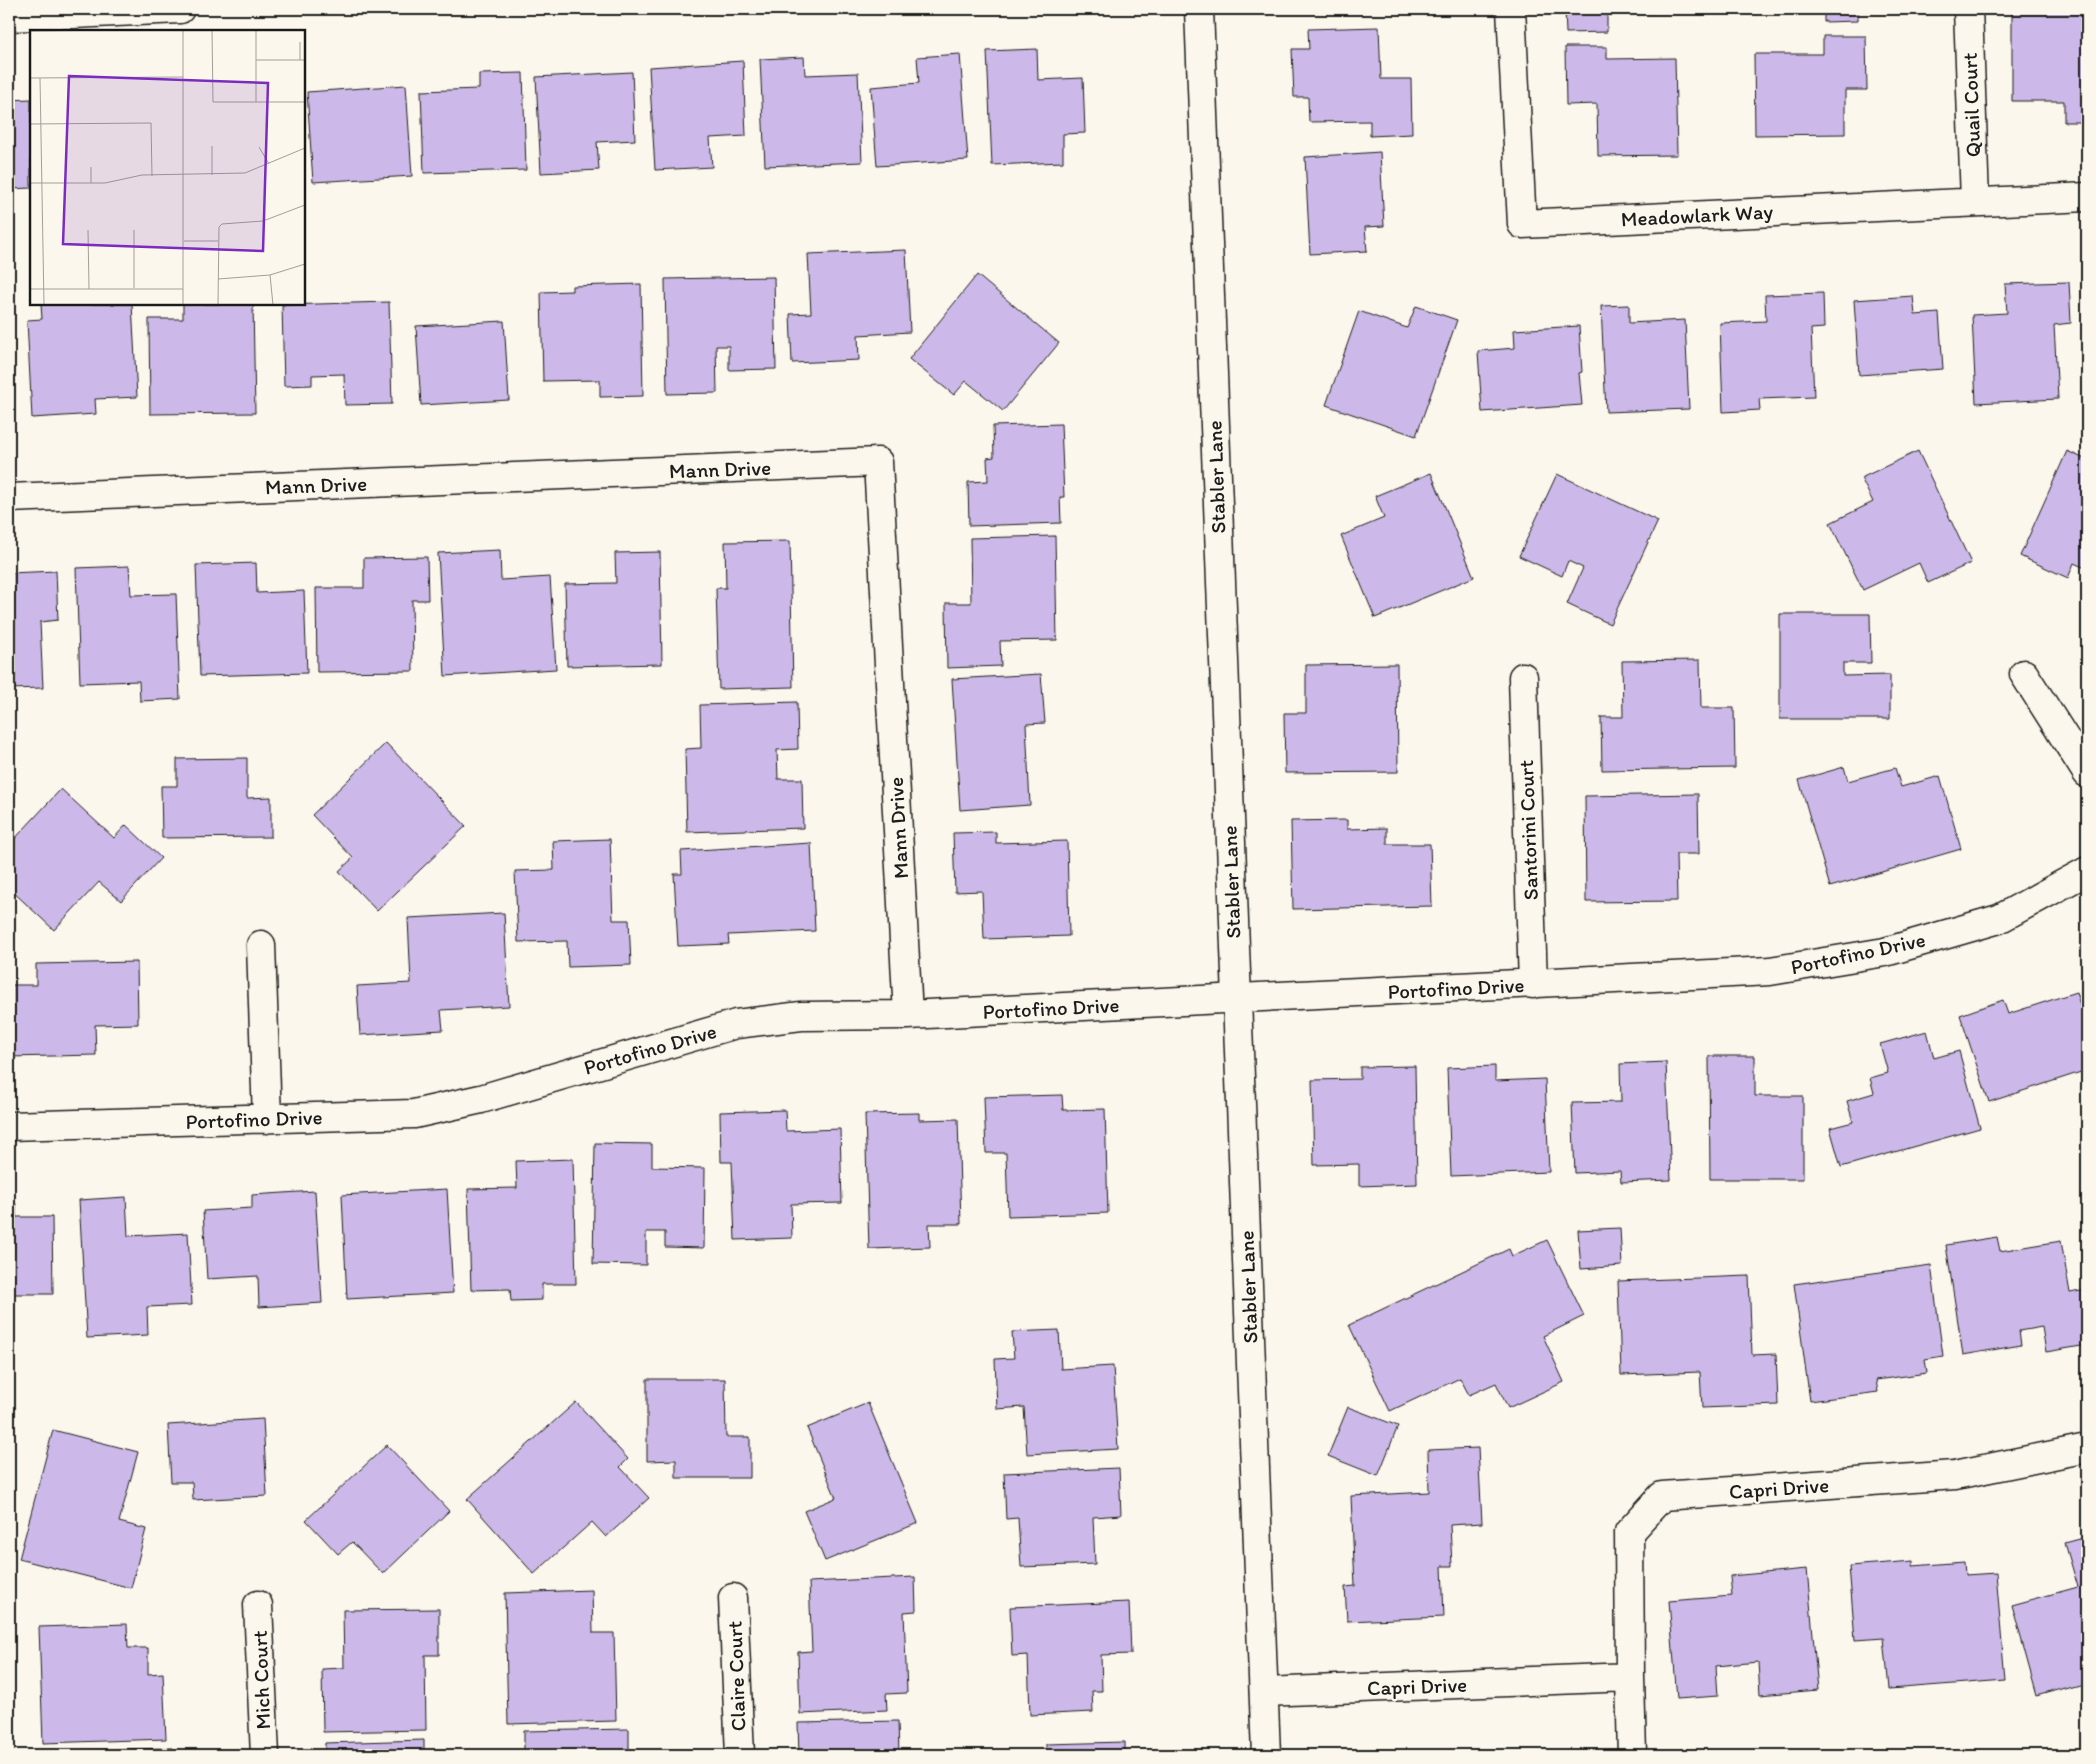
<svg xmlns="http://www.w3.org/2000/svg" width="2096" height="1764" font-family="Itim,sans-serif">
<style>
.building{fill:#ccb9e9;stroke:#1c1c1c}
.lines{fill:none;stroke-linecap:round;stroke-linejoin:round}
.street-casing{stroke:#1c1c1c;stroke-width:31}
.secondary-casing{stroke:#1c1c1c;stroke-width:31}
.street{stroke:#fbf7ec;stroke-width:28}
.secondary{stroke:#fbf7ec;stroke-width:28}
.labels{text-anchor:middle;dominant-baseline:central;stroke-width:4.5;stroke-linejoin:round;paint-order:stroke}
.street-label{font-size:21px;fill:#1c1c1c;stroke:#fbf7ec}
.inset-road{fill:none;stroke:#a29f99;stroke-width:1}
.view{fill:#7b2cbf;fill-opacity:0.15;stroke:#7b2cbf;stroke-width:2.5}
.inset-edge{fill:none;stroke:#1c1c1c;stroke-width:2.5}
</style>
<rect width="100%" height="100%" fill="#fbf7ec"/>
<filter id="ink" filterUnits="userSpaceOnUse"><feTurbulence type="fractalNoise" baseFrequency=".02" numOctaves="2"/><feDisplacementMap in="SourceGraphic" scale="10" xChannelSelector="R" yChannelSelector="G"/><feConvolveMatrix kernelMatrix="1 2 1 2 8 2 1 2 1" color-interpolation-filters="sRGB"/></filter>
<g filter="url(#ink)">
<path class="building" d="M1565,9H1682V12L1607,15V32L1566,33Z
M1824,9H1858V21L1824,22Z
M2087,9V122H2064V101H2012V10Z
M1379,27L1381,79H1411L1412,134L1370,136V121L1309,122L1308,97H1294L1292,49H1309L1308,29Z
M1823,36H1866L1867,90H1845V134L1755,135L1754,54H1823Z
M1565,47H1607V59L1675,58L1677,155L1598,156L1597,104L1566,105Z
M1037,49L1038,80L1083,78L1085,133L1063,134V162L992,165L987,51Z
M960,54L968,160L877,166L871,87L919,83L917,57Z
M804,57L805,75L858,73L862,162L765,166L760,59Z
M743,61L746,136L710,138L712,167L655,170L649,67Z
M632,72L635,140L597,142L599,170L541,173L536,77Z
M523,73L526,170L424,173L421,91L479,89V74Z
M406,85L412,176L313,182L307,92Z
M31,99V188L9,189V100Z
M1380,152L1384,226L1365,227L1367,251L1310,254L1305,157Z
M906,250L910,332L858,335L859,360L792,363L790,314L811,313L808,254Z
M977,275L1059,343L1003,411L966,381L954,395L909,359Z
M774,277L776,369L729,370V346H716L717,393L667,394L665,279Z
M2085,280H2087V323Z
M2069,282L2071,323L2054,325L2058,399L1976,403L1972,315L2007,313L2005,284Z
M641,284L643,396L600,397V380L543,381L541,292L572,291V286Z
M1823,293L1824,328L1811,329L1814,397L1759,399L1760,410L1723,412L1720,323L1766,321L1765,295Z
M1913,296L1915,315L1939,313L1943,369L1859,375L1854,300Z
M389,302L392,404L345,405L344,374L312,375V385L284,386L282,305Z
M41,304H132L137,397L95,399L96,414L32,418L27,320L42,319Z
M183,304H253L255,413L150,414L149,319H183Z
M1629,305V323L1685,320L1689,409L1606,412L1601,306Z
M1416,306L1457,320L1416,436L1326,405L1359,311L1407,328Z
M504,321L509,400L421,405L416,326Z
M1579,326L1582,372L1579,373L1582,405L1482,412L1478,351L1515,348L1514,330Z
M1061,424L1064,497H1060L1061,523L969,526L968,482L988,481L987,458L994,457L993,426Z
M1918,451L1971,563L1928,583L1919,563L1863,590L1830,523L1873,502L1861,478Z
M2067,451L2087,460V569L2074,563L2068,578L2020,556Z
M1431,473L1474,577L1375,618L1341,536L1384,518L1375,496Z
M1557,474L1658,521L1610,624L1567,604L1583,568L1568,561L1562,576L1519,556Z
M1055,536L1057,640L1000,641L1001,666L947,668L946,603H971L970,538Z
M790,541L793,687L719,689L716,588H726L725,542Z
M500,550L501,580L550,577L556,669L445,676L438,553Z
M660,552L662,664L567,666L565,584L616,583L615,553Z
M427,557L428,600H412L413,671L317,672L316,588H364V558Z
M256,563L257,593L304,591L307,673L200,676L196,565Z
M129,566L131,595L176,594L180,699L140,701L139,681L80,683L76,568Z
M56,571L58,620L40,622L43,688L9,689V573Z
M1780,614H1870L1871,663H1843V676L1890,675V719H1780Z
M1700,660L1701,708H1734L1735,768L1602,770L1601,717H1623L1622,661Z
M1397,664L1398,772L1285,773L1284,713H1306V665Z
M1041,674L1045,723L1026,724L1030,805L960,810L952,679Z
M797,702L798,749L777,750L778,779H802L803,828L687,832L685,749L701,748L700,705Z
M386,743L466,826L377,911L339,871L353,858L312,815Z
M247,758V798L271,797V837L162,838L161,786H177V759Z
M1844,767L1848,781L1895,768L1901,787L1940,776L1961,849L1830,887L1799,780Z
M61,789L114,838L126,825L161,858L121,901L99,882L54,930L9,888V845Z
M1698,794L1699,854H1676L1677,901L1586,902L1585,796Z
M1347,820V829L1387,828V844H1430L1432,906L1293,909L1291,821Z
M996,832V843L1067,841L1069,936L984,939L982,891L955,892L953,833Z
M610,839L613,920H629L631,965L568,967L567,941L518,942L515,871L554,870L553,841Z
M811,843L815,931L728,935L729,944L678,946L674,874H682L681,851Z
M504,913L509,1006L441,1010L443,1030L360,1035L357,986L411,983L408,918Z
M137,962L138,1024L95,1025L96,1055L9,1057V985H36V964Z
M2076,992L2087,1027V1070L1989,1102L1960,1015L2003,1000L2008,1014Z
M1927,1031L1934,1058L1959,1051L1980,1128L1841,1167L1830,1128L1853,1122L1847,1101L1874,1093L1870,1078L1888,1073L1880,1044Z
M1709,1056H1755V1096H1803V1179H1710Z
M1666,1062L1671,1180L1621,1182L1620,1171L1575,1173L1572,1103L1621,1102L1620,1064Z
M1415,1066L1417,1184L1359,1186V1164L1314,1165L1312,1080L1360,1079V1067Z
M1495,1066V1081L1545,1079L1549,1172L1451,1176L1447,1068Z
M1062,1095L1063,1110L1105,1109L1108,1213L1008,1216L1006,1153H986L984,1097Z
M785,1110L786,1131L840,1129L842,1203L791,1204L792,1238L735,1240L732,1162H721L720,1112Z
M919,1113V1120L958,1119L961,1224H929L930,1247L869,1249L865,1114Z
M595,1143L652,1144V1167L705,1168L704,1248L665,1247V1232H646V1265L593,1264Z
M573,1159L576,1284H542V1300L511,1301L510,1289L471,1290L468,1189L517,1188L516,1161Z
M447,1189L453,1293L347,1299L342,1195Z
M315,1191L322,1303L259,1307L258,1276L207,1279L203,1211L252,1208V1195Z
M126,1197L128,1236L188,1233L192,1305L147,1307L148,1335L87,1338L79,1200Z
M9,1204H16V1217H52L53,1294H9Z
M1620,1228L1622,1266L1581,1269L1578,1230Z
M1997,1237L2000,1251L2061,1241L2070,1293L2087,1290V1345L2046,1352L2042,1327L2019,1331L2021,1345L1963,1355L1946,1245Z
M1547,1240L1584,1316L1543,1336L1564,1382L1508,1408L1496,1383L1469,1395L1460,1378L1390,1411L1349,1325L1509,1249L1512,1256Z
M1931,1265L1943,1356L1925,1359L1927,1373L1876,1380L1878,1392L1810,1401L1794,1284Z
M1749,1276L1752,1355L1776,1354L1778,1405L1702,1408L1700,1372L1621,1375L1618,1281Z
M1059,1330L1061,1369L1113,1366L1118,1449L1027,1454L1024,1407L997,1409L995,1359L1014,1358L1012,1332Z
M647,1379H725L726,1437H750V1478H676V1460L647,1461Z
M576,1402L628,1459L620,1467L649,1498L606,1537L592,1522L534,1574L467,1499Z
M868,1403L918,1523L825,1561L804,1511L836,1498L807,1428Z
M1348,1407L1398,1426L1378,1476L1328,1456Z
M263,1419L267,1496L193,1500L192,1482H171L168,1425Z
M53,1430L138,1452L119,1522L146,1529L131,1588L19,1559Z
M387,1445L449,1511L383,1574L352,1542L338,1554L306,1520Z
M1478,1448L1482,1523L1450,1525L1452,1566H1442L1444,1617L1347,1621L1345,1587L1355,1586L1351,1496L1429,1492L1428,1450Z
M1119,1468L1121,1515L1093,1517L1095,1564L1021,1567L1018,1518L1006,1519L1004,1473Z
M2087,1537V1682L2037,1696L2012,1605L2078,1587L2065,1543Z
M1913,1561V1566L1964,1562L1965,1575L1996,1573L2005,1680L1889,1689L1884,1638L1855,1640L1849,1566Z
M1807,1569L1818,1690L1760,1695L1758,1662L1716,1666L1718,1696L1677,1699L1669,1601L1732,1596L1730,1576Z
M915,1577L916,1611L904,1612L907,1693L886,1694L887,1710L800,1714L798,1652L812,1651L809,1582Z
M592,1590L593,1633H614L616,1721L508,1724L505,1593Z
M1129,1602L1131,1654L1101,1655L1102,1691H1092L1093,1712L1030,1715L1028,1655L1012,1656L1010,1607Z
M439,1609V1655H425L426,1730L323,1732L322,1669L344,1668L343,1610Z
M127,1624L128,1648H148V1674L163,1673L166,1739L43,1743L39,1627Z
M898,1721L899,1755H799L798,1723Z
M629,1729V1755H524V1731Z
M424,1740V1755H325V1743Z
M1125,1742V1755H1046V1744Z
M173,1748V1755H82V1750Z
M1504,1753V1755H1459Z"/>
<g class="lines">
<g class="street-casing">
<path id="street" d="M1511,9L1522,224L2087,197
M1968,9L1975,201
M9,17L180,9
M9,498L878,462L908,1015
M2024,674L2087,773
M1523,677L1533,984
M261,945L267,1119
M9,1126L414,1114L481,1099L736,1024L801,1016L908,1015L1770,971L1885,952L1999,919L2087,871
M733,1598L740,1755
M258,1605L265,1755
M1264,1692L1630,1677
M1632,1755L1630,1677L1629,1532L1662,1496L1955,1475L2087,1448"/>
</g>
<g class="secondary-casing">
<path id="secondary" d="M1199,9L1266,1755"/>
</g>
<use href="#street" class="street"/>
<use href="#secondary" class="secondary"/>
</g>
</g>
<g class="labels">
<g class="street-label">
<text transform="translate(1971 105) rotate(-92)">Quail Court</text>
<text transform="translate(1697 215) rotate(-3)">Meadowlark Way</text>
<text transform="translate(720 469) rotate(-2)">Mann Drive</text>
<text transform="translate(1216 477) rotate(-92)">Stabler Lane</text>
<text transform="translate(316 485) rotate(-2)">Mann Drive</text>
<text transform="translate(898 828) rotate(-93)">Mann Drive</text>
<text transform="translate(1528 830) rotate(-92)">Santorini Court</text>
<text transform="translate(1231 882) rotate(-92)">Stabler Lane</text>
<text transform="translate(1858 953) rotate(-12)">Portofino Drive</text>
<text transform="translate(1456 988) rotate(-3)">Portofino Drive</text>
<text transform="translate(1051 1008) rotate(-3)">Portofino Drive</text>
<text transform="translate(650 1049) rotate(-16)">Portofino Drive</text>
<text transform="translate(254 1119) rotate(-2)">Portofino Drive</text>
<text transform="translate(1248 1287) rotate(-92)">Stabler Lane</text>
<text transform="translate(1779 1488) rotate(-4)">Capri Drive</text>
<text transform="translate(736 1676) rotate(-92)">Claire Court</text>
<text transform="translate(261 1680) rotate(-92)">Mich Court</text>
<text transform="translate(1417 1686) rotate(-2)">Capri Drive</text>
</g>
</g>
<g transform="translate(30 30)">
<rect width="275" height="275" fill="#fbf7ec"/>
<path class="inset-road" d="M182,0L183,72H275M226,0V72M0,1L93,0M270,12V30M226,30H275M0,48L153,47M10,48L14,275M0,94L121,93L122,146M182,116V145M229,117L239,134M61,137V153M0,153H75L112,145L215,143L275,118M58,200L59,259M104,200V258M154,211H188M240,245L243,275M188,249L240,245L275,234M0,259H153M153,275V0M188,275L189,197L192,194L233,191L275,175"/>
<path class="view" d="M39,46L238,53L233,221L33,214Z"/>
<rect width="275" height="275" class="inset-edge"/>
</g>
<rect width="2096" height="1764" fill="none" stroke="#fbf7ec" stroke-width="30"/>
<rect x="15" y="15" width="2066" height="1734" fill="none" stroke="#1c1c1c" stroke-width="2" filter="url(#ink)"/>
</svg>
